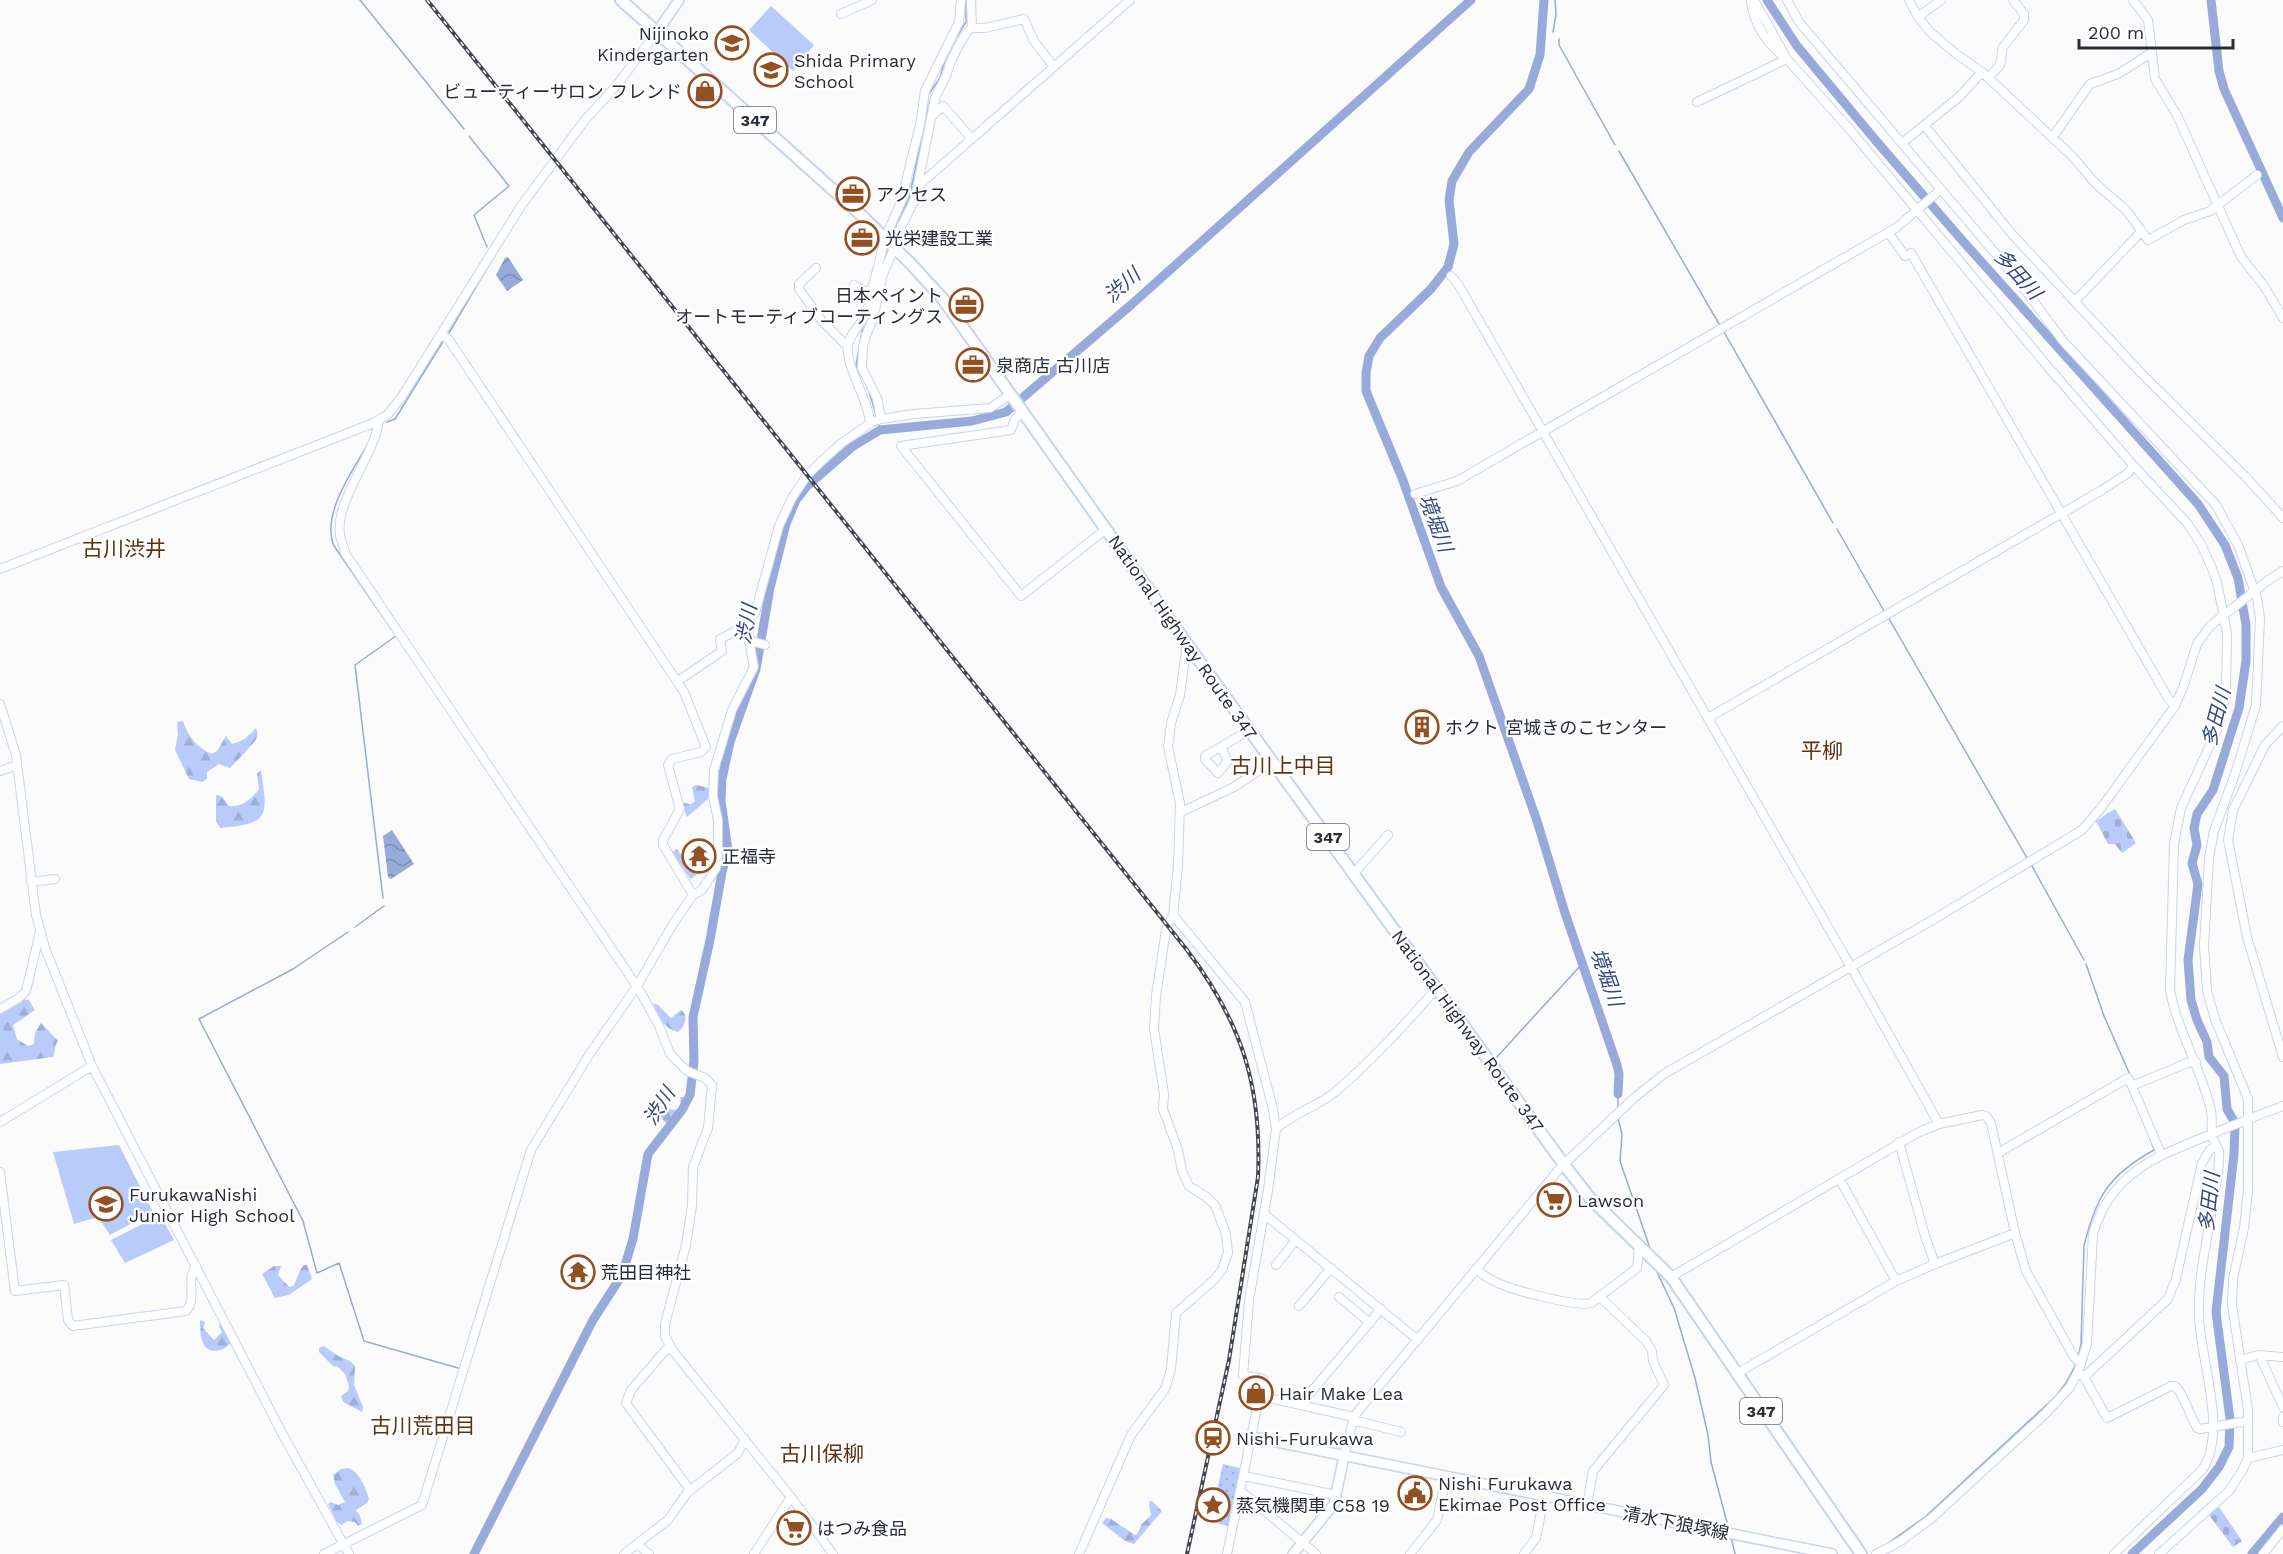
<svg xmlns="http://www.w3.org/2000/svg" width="2283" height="1554" font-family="'Work Sans','Noto Sans JP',sans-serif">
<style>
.green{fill:url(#green-dots)}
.forest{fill:url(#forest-firs)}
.cemetery{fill:url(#cemetery-stones)}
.pitch{fill:#b9cbfa}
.water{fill:url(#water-waves)}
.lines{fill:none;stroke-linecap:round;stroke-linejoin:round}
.stream{stroke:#98aad9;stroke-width:1.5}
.river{stroke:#98aad9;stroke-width:9}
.minor-casing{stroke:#c6d3f5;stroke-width:10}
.major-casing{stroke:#c6d3f5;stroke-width:12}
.highway-casing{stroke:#c6d3f5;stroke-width:14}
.minor{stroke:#fff;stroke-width:8}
.major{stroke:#fff;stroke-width:9}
.highway{stroke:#fff;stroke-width:10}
.rail-casing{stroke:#434651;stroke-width:4}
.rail{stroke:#fff;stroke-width:1.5;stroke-dasharray:4.5;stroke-linecap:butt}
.labels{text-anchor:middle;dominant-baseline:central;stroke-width:4.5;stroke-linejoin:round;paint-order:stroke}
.shield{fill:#fff;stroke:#686b74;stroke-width:1.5}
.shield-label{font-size:16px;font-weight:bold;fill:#282c39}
.poi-label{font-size:18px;fill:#282c39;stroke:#fff;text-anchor:start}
.street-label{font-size:18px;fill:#282c39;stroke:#fff}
.water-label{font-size:20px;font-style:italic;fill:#344681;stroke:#fff}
.quarter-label{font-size:21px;fill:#5f3110;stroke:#fff}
</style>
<defs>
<pattern id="green-dots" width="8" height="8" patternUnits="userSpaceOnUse" patternTransform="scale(1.5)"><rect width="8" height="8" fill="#b9cbfa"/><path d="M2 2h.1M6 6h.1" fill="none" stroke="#9faed7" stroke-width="1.8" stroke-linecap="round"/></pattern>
<pattern id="forest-firs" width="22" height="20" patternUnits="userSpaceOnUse" patternTransform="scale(1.5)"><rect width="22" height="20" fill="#b9cbfa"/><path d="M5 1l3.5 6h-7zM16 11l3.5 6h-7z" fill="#9faed7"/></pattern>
<pattern id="cemetery-stones" width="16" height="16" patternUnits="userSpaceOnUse" patternTransform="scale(1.5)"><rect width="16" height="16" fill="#b9cbfa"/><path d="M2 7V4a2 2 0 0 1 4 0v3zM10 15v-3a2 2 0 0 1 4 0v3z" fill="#9faed7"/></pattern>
<pattern id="water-waves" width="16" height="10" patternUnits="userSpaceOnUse" patternTransform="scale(1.5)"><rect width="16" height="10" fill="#98aad9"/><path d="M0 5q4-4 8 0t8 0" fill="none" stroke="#7c8bb1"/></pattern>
</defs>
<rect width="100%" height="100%" fill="#fbfbfb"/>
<path class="green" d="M1223,1464L1243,1469L1231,1527L1210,1521Z"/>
<path class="forest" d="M183,721C188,736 197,748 212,754L217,751L226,736L232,744C242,742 250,735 256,728C257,731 258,735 257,738C257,740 233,765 230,768L219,764L207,772V778L203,782L189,779L175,750L178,734L177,722Z
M259,771H261C268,816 270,824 220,828L216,821V795L221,796L229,806C241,808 253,798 259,789L257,774Z
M696,785L709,788L708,799L687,817L683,808V803L691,804L695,801L692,787Z
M23,999L29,1000L35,1010L13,1025L17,1039L28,1046L34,1044L35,1033L41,1023L58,1041C54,1046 56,1051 53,1057L0,1064V1012Z
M653,1004L658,1005L671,1018L681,1010C689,1015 685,1027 678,1032C663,1028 659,1017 653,1004Z
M680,1097H685L689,1102L688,1108L675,1124L668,1125L662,1119L653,1103L656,1101L662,1107L675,1110L681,1106Z
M304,1265H307L312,1279L289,1295L275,1298L262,1274L274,1266H281L278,1275L289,1287L293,1286C298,1280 297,1272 304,1265Z
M200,1320L205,1322L203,1328L214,1340L222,1332L219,1327L220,1323H223L232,1339C229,1350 211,1356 204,1345C200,1338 200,1327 200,1320Z
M324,1346L338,1356L350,1361L355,1366L354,1385L363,1407L362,1412L343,1402L341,1396L348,1391L349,1386L345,1374L337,1366L334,1367L319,1352V1348Z
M349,1468C359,1472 366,1488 369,1499L367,1503L356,1510L360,1516L362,1524L358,1526L355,1522L348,1521L341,1525L336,1521L328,1504L331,1502L338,1505L345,1502L335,1484L333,1475L341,1469Z
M1150,1501H1152L1162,1511L1134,1544L1125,1541L1102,1523L1106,1518L1111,1519L1135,1535L1138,1533L1141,1525L1151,1515L1149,1504Z"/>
<path class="cemetery" d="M2115,809L2136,843L2122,853L2115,844H2108L2096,821Z
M677,849L691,867L703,858L709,865L691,879L671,853Z
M2219,1507L2242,1541L2233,1547L2209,1515Z"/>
<path class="pitch" d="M771,6L814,45L793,71L749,30Z
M119,1145L153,1212L110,1235L98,1217L74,1224L53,1152Z
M160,1215L174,1240L125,1263L111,1240Z"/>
<path class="water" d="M508,257L523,280L507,291L496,275L505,258Z
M392,830L414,864L391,879L388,877L383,836Z"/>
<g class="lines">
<path class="stream" d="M360,0L464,129
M1553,32L1556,15L1555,0
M1559,39V45L1615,145
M954,41L966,22V0
M469,136L509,186L474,215L487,247
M1619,151L1719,324
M891,239L909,198L912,184L927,115L928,95L940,78L946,56
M883,261L887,249
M863,326L856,365L868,388L876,415
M1724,332L1833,523
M449,333L494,256
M387,422L395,419L444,340
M878,422L880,430
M368,444C352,471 321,515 334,546L392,630
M1837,529L1884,611
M1888,617L2027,858
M2032,866L2084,960
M383,898L355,665L396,636
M355,927L384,906
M348,932L293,969L199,1019L303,1221L317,1273L339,1263L364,1341L458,1368
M2086,964L2104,1016L2131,1077
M1496,1058L1582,964
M2130,1090L2133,1098
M1618,1094V1110
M1618,1118L1622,1134L1620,1161L1651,1251
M1656,1270L1674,1308L1695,1378L1708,1435L1711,1462L1729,1530
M2078,1357L2081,1344L2084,1246C2096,1196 2109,1175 2154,1150L2147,1130
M1731,1537L1735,1554
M1891,1541L1925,1517L2055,1397L2066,1383L2076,1364"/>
<path class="river" d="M1544,0L1540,55L1529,89L1469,152L1452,181L1449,200L1454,244L1448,267L1431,289L1380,338L1369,356L1366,373V391L1402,478L1441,587L1479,656L1537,821L1565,913L1617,1065L1619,1074L1618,1094
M1767,0L1797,46L1877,142L1961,239L2198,504L2225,545L2238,578L2246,625V661L2239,708L2213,790L2197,814L2194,828L2197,845L2192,863L2198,884L2188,960L2191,1000L2197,1020L2207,1042L2209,1057L2224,1076L2227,1109L2235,1123L2234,1154L2216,1312L2230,1419L2229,1447L2219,1467L2202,1489L2132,1554
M2211,0L2219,71L2224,89L2283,218
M474,1554L593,1320L622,1275L633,1239L648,1154L682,1110L690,1095L694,1061L693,1017L710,940L722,872L728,850L721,801L722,779L730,742L756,669L770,588L786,524L796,500L807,486L852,447L880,430L972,421L1006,412L1132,304L1471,0
M2252,1554L2283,1517"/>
<g class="minor-casing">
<path id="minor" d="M1754,0L1787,59L1851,131L2049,368L2133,465L2187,523L2201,544L2211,566L2217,582L2227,633L2226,695L2217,730L2181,808L2174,844L2170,990C2177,1029 2200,1067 2210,1106C2213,1116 2211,1123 2212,1133C2212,1139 2216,1145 2219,1151C2220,1164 2217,1178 2215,1191C2209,1231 2197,1279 2199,1318C2201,1362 2228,1432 2202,1470L2114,1554
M1787,0L1799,22L2017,279L2063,341L2216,505L2238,545L2257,598L2260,618L2256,705L2235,774L2214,831L2209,858L2204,946L2207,991L2215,1019L2248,1099V1190L2244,1228L2233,1279L2232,1305L2248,1410V1458L2242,1471L2229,1491L2159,1554
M1909,0L1918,17L1929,31L1955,53L1982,72L2072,156L2096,184L2126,210L2148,240L2184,220L2210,211L2257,175
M2133,0L2148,20L2155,79L2177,115L2241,257L2264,286L2283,318
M841,14L872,0
M1918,17L1941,0
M972,28H985L1024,19L1034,41L1054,67
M1988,78L2000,65L2003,47L2024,20V14L2013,0
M1697,102L1787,59C1768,46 1754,25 1751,2
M933,115L943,106L972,139
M1924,125L2011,233L2143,375L2245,476L2283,518
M2052,138L2090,84L2118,74L2151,53
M1902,143L1959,97L1982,72
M918,186L1130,0
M1888,232L1905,256L1911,253L2168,698L2175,706
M816,268L799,284V289L822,321L848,347
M1451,276L1458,284L1851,967L1939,1124
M854,285L864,291L872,290L885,238L901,202L920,125L925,91L959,22L961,0
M2075,301L2142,231
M441,334L449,340L684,692L706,747L701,752L672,759L668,765L680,809L663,840V845L693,895
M1022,413L1015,419L1011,430L901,446L1021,596L1106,529
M881,419L877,398L862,368L863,347L866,335L873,319L883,274L893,251L896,249L898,233L915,199L935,98L946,76L951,61L958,47L967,32L972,28L971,0
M379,421C374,456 335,500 340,535C341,541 344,547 345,553L640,991L659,1026L670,1054L687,1071L705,1078L712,1085L708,1128L693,1167L692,1205L686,1245L665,1324V1336L673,1351L791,1497L833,1554
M870,424C869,399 845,367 848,346C849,334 862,324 866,313C869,306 870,297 872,290
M1415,494L1457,481L1875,240L1896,228L1940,190
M0,569L371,424L387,415L401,398L521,206L585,120L616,86L657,32
M749,640L765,645
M678,681L722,651L720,639L734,632L748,619
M0,704L16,755L36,915L45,948L92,1066L283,1435L349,1554
M1708,718L2102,490L2128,473L2133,465
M2283,726L2265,745L2233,810L2228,840L2247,937L2283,1057
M1221,747L1228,761L1218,773L1205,759V756L1250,730
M0,771L17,765
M1181,812L1234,787L1272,762
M1354,873L1388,835
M31,882L55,879
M1173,915L1245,1002L1273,1109L1276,1129L1268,1190L1249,1300L1243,1375L1263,1379L1227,1554
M0,1009L19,998L26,991L40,932
M2132,1086L2161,1154
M0,1122L92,1066
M1276,1129C1293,1113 1317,1107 1335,1092C1372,1061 1405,1024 1437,988
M1899,1142L1925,1236L1935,1264
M1998,1153L2128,1078L2132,1086L2187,1063L2196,1062
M0,1172L15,1291L64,1285L68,1320L73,1326L186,1311C198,1299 185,1280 196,1266
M1839,1178L1896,1281
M1264,1214L1418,1340
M1276,1265L1296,1240
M1476,1269C1482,1274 1488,1279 1496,1282C1512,1290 1575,1307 1591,1303L1637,1268L1639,1247
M1671,1277L1919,1132L1939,1124L1982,1115L1986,1116L1991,1123L2015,1233L2026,1271L2074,1357L2081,1364
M1339,1297L1370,1323
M1299,1306L1331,1268
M670,1345L631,1390L626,1403L690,1490
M2262,1356V1361L2283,1407
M2240,1360L2258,1355L2283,1357
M2078,1372L2084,1377L2168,1299L2176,1279L2202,1163L2209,1151L2216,1145
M1736,1374L1896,1281L1935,1264L2015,1233
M2084,1377L2107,1418L2171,1386H2175L2180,1392L2197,1428L2200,1429L2248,1421
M1260,1396L1354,1417
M1304,1406L1306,1398L1381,1309
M2283,1417V1422
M1353,1420L1401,1432
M1344,1456L1354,1417L1359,1410L1561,1167L1634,1098L1664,1074L1936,918L2082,830L2101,808L2175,706L2184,685L2197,644L2210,626L2270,579L2283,571
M2248,1458L2283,1450
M1244,1476L1336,1495
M1241,1491L1316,1554
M1587,1505L1593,1471L1664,1385L1653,1361L1652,1351L1646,1341L1600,1297
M637,1544L649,1554
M324,1554L422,1505L531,1150L589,1055L637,986L673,924L693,895L702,890L716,868L718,858V820L713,796L714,770L732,710L754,667L749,640L748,619L755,613L779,526L792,498L808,474L839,445L872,422L881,419L914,414L990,408L1010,395
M624,1554L668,1520L687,1493L738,1453L745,1439
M754,1554L791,1497
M1079,1554L1131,1435L1165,1389L1171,1369L1176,1313L1215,1279L1222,1270L1228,1253L1226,1234L1215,1205L1205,1196L1189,1186L1182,1171L1178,1150L1163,1109L1164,1094L1154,1029L1156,996L1166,930L1173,915L1178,866L1180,803L1168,747L1171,723L1180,695L1187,644
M1410,1554L1437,1520L1446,1477
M1524,1554L1536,1538L1544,1497
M1876,1554L1901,1541L1933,1517L2045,1414L2070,1387L2078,1372L2087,1344L2093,1234C2110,1176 2150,1159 2202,1138C2229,1127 2256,1116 2283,1106
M2263,1554L2283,1529"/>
</g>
<g class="major-casing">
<path id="major" d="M657,32L679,0
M1252,1437L1832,1554
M1293,1554L1334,1504L1344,1456"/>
</g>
<g class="highway-casing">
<path id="highway" d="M621,0L860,214L911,264L943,299L1187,644L1565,1166L1590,1198L1671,1277L1861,1554"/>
</g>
<use href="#minor" class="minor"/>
<use href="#major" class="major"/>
<use href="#highway" class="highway"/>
<g class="rail-casing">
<path id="rail" d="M427,0L1187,950C1242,1023 1262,1086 1258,1177L1229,1360L1187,1554"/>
</g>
<use href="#rail" class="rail"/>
</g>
<defs>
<g id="school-ring" transform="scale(1.725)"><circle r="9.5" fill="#fff" stroke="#935021" stroke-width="1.5"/><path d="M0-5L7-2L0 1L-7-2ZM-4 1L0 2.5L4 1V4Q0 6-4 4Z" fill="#935021"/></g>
<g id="shop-ring" transform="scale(1.725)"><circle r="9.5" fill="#fff" stroke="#935021" stroke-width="1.5"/><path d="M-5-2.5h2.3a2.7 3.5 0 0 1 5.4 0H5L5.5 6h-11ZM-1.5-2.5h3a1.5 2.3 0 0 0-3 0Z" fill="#935021"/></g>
<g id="office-ring" transform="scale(1.725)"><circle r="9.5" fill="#fff" stroke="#935021" stroke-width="1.5"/><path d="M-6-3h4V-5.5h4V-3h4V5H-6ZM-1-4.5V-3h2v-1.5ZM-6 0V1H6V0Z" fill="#935021"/></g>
<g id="building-ring" transform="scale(1.725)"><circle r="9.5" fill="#fff" stroke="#935021" stroke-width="1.5"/><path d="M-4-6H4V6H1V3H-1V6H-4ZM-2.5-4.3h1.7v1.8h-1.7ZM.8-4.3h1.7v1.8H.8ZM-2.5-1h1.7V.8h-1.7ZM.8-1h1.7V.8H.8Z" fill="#935021"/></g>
<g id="temple-ring" transform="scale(1.725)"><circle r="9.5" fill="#fff" stroke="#935021" stroke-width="1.5"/><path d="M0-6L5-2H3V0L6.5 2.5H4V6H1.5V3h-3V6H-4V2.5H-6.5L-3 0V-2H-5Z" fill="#935021"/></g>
<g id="supermarket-ring" transform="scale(1.725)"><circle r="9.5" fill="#fff" stroke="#935021" stroke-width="1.5"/><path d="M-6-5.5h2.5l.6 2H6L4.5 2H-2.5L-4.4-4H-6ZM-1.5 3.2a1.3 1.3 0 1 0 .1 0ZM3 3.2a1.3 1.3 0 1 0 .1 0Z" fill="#935021"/></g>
<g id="station-ring" transform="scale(1.725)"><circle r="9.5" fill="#fff" stroke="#935021" stroke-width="1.5"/><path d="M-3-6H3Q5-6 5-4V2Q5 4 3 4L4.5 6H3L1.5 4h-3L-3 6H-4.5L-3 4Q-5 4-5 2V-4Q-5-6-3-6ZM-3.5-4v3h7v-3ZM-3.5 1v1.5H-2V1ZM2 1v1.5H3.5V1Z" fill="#935021"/></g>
<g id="civic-ring" transform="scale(1.725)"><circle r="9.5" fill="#fff" stroke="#935021" stroke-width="1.5"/><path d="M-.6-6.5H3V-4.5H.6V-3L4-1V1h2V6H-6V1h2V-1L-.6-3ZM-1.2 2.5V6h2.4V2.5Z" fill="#935021"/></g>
<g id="sight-ring" transform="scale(1.725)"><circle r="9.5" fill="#fff" stroke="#935021" stroke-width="1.5"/><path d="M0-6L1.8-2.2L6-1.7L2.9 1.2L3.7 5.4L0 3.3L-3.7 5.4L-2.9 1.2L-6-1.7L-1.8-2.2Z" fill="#935021"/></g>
</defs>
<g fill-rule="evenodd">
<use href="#school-ring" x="732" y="43"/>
<use href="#school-ring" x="771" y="70"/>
<use href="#shop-ring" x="705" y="91"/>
<use href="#office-ring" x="853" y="194"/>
<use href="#office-ring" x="862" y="238"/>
<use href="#office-ring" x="966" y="305"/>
<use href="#office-ring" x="973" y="365"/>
<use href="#building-ring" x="1422" y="727"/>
<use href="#temple-ring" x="699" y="856"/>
<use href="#supermarket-ring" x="1554" y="1200"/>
<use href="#school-ring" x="106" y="1204"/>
<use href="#temple-ring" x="578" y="1272"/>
<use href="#shop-ring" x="1256" y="1393"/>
<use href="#station-ring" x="1213" y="1438"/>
<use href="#civic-ring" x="1415" y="1493"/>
<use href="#sight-ring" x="1213" y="1505"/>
<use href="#supermarket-ring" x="794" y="1528"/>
</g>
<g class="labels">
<g class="shield">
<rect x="734" y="107" width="42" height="26" rx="4.5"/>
<rect x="1307" y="824" width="42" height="26" rx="4.5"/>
<rect x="1740" y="1398" width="42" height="26" rx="4.5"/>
</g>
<g class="shield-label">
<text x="755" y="120">347</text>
<text x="1328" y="837">347</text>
<text x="1761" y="1411">347</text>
</g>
<g class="poi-label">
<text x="709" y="33" text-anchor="end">Nijinoko<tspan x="709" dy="21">Kindergarten</tspan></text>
<text x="794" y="60">Shida Primary<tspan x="794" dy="21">School</tspan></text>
<text x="682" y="91" text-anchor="end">ビューティーサロン フレンド</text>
<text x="876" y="194">アクセス</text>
<text x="885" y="238">光栄建設工業</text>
<text x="943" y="295" text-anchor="end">日本ペイント<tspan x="943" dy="21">オートモーティブコーティングス</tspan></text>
<text x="996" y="365">泉商店 古川店</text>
<text x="1445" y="727">ホクト 宮城きのこセンター</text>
<text x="722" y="856">正福寺</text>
<text x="129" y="1194">FurukawaNishi<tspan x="129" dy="21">Junior High School</tspan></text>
<text x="1577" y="1200">Lawson</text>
<text x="601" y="1272">荒田目神社</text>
<text x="1279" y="1393">Hair Make Lea</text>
<text x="1236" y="1438">Nishi-Furukawa</text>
<text x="1438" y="1483">Nishi Furukawa<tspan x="1438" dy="21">Ekimae Post Office</tspan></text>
<text x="1236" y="1505">蒸気機関車 C58 19</text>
<text x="817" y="1528">はつみ食品</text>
</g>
<g class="street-label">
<text transform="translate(1183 637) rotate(55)">National Highway Route 347</text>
<text transform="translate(1468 1031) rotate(54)">National Highway Route 347</text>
<text transform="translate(1676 1523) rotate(11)">清水下狼塚線</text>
</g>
<g class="water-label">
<text transform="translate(2018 274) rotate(48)">多田川</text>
<text transform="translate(1122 285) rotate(-41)">渋川</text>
<text transform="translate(1436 523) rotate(69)">境堀川</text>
<text transform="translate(746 624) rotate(-80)">渋川</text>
<text transform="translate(2216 717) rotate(-75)">多田川</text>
<text transform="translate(1607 977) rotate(71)">境堀川</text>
<text transform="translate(659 1106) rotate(-57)">渋川</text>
<text transform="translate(2209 1202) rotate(-84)">多田川</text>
</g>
<g class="quarter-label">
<text x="124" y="548">古川渋井</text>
<text x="1822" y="750">平柳</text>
<text x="1283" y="765">古川上中目</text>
<text x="423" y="1425">古川荒田目</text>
<text x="822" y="1453">古川保柳</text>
</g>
</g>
<path d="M2079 39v9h154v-9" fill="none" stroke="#282c39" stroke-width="3"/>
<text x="2088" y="39" font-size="18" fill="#282c39" stroke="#ffffff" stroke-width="4.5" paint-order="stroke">200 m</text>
</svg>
